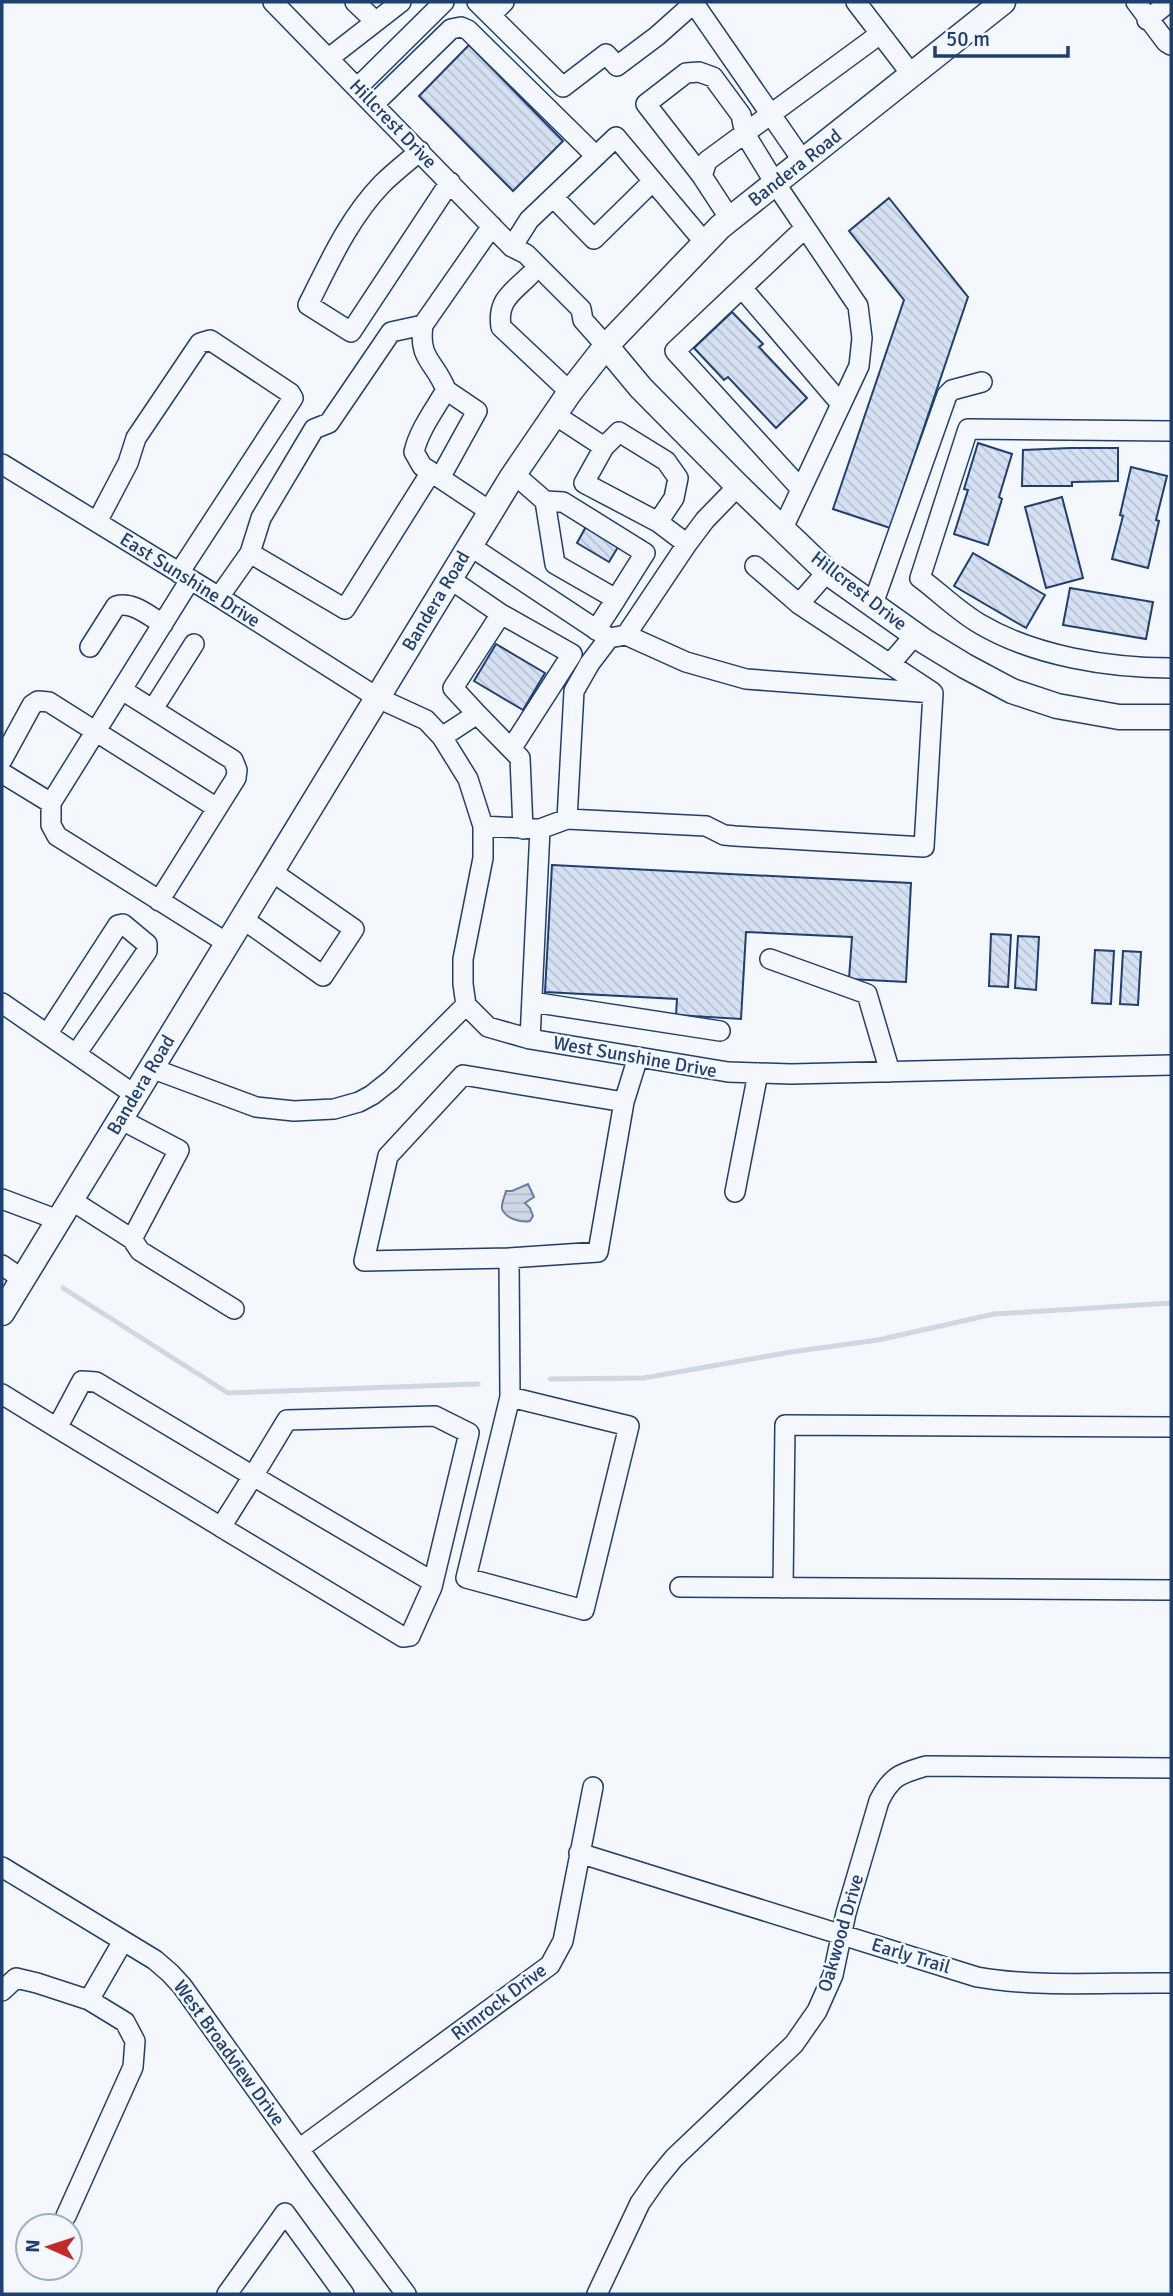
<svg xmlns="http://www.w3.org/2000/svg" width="1173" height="2296" font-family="Signika,sans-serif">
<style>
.water{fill:url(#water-rules);stroke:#687fa3;stroke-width:2}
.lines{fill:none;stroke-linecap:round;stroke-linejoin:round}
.stream{stroke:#cfd7e4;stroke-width:5}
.building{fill:url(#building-back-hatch);stroke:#1d3f73;stroke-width:2}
.minor-casing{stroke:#1d3f73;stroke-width:22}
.major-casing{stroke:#1d3f73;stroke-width:27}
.minor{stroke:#f4f7fb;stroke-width:19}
.major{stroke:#f4f7fb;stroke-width:24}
.labels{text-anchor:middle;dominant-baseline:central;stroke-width:5;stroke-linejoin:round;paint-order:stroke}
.street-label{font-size:19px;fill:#1d3f73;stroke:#f4f7fb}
</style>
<defs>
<pattern id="water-rules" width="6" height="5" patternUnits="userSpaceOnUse" patternTransform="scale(1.75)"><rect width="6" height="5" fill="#cfd7e4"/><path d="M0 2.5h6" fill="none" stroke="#b1bac7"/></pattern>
<pattern id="building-back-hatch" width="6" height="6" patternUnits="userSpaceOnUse" patternTransform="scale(1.75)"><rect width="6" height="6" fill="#d5e0f0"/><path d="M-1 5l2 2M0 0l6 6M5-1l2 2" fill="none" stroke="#b6c1d1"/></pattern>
</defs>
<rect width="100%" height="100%" fill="#f4f7fb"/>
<path class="water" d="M528,1184L534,1197L525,1203L530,1208L533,1216L530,1221C522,1223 506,1219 502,1209C501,1203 505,1196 506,1191H512Z"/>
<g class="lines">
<path class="stream" d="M63,1288L228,1393L478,1384
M550,1379L644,1378L791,1352L878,1340L994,1314L1171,1303"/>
</g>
<path class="building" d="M469,45L563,141L513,191L419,96Z
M889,198L968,297L890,528L833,509L904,300L849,231Z
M732,312L763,344L759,347L807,398L776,428L728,377L724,380L694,348Z
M978,443L1012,454L999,497L1002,499L988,545L954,534L968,490L964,489Z
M1070,448H1118V481L1072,482V486H1022L1023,450Z
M1131,467L1167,476L1156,520L1159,521L1148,568L1112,559L1123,516L1120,515Z
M1062,497L1083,578L1046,588L1025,507Z
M588,523L621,542L609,562L577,543Z
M973,553L1045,595L1026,628L954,586Z
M1070,588L1153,602L1146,639L1063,625Z
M496,644L545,673L523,710L474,681Z
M552,865L911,883L906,982L849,979L852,937L746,932L741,1019L676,1015L677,999L545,992Z
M991,934L1011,935L1008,987L989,986Z
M1018,936L1039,937L1036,990L1015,988Z
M1095,950L1114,951L1111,1004L1092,1003Z
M1123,951L1141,952L1138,1005L1120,1004Z"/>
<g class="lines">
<g class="minor-casing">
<path id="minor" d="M273,2L512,247L526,254L581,309L583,320L606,346
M355,2L375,21
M477,2L563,87L606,54L617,66L657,36L693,4
M693,2L803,161
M856,2L912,75
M1136,2L1166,42L1171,45
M491,15L504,2
M1147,20L1169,2
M329,58L401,2
M358,87L444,2
M374,104L451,29L461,27L468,30L596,156
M420,151C407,162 394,172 382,184C349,218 329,263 308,305L351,332L450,182
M702,176L646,104L686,73L699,72L713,77L741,115L745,134L775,183L858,306L862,338L859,366L783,528
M553,197L594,239L653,181
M730,219L702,176L707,161L880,34
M512,247L529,220L616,137L705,243
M530,275C512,293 497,300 501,327L570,392
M742,288L841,404
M555,415L604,447
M1171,431L968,429L920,578C940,593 959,612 980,624C1034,656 1109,668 1171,668
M2,464L219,597L378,698L426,720L442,737L468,779L483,826V858L463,959V984L466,1005L488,1027L530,1039L728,1072L791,1074L1171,1065
M514,474L545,501L563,502L645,553L616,599L555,564L545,501
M440,478L477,411L446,390
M801,489L675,351L805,228
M491,512L422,466L414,452C419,430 435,409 446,390C435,361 418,360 423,325L492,226
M97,522L128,463L136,438L200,343L210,340L290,393L293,398L179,573
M658,522L674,498L678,478L666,461L619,432L604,447L584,483L658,522L687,544
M470,546L609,638L626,635L687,544L705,520L738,486
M250,553L345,609L431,472
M755,566L799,604
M827,572L799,604L932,692
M190,580L51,803V825L57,836L227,943
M219,597L250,553L261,518L314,429L329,423L391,332L423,325
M873,604L947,395L952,390L982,382
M501,614L572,654L511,749
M596,630L616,599
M626,635L686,662L746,679L933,693
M90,647L116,606C133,601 149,616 163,624
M890,664L915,635
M122,690L233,760L237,770L236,778L159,901
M153,709L194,644
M477,714L520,758L523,829
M442,737L477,714L453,688L501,614L450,579
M2,760L32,705L38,701L49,702L217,808
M2,773L51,803
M567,819L574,691L590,663L609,638
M483,826L540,829L567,819L706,826L724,835L735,836L924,847L933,693
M243,919L323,976L354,929L271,871
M770,959L867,994L890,1072
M532,1002L720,1031
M2,1003L135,1095
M48,1033L118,925L123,924L147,944V951L76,1054
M530,1039L540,829
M151,1068L256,1107L294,1111L334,1109L359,1102L372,1095L391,1080L466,1005
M120,1119L179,1150L132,1239L140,1251L234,1309
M735,1192L758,1073
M2,1199L58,1220
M71,1200L132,1239
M509,1258L598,1252L624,1102
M2,1265L22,1279
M2,1394C74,1439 148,1482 221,1527L253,1476L96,1382L82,1381L57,1428
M510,1397L629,1426L584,1610L466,1578L510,1397L509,1258L364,1261L388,1156L463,1075L624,1102L638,1057
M221,1527L403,1637L410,1636L432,1587L469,1433L435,1416L287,1420L253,1476L433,1582
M680,1587L1171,1590
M783,1588L785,1425L1171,1427
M579,1853L977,1977C1039,1988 1108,1982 1171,1983
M2,1867L155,1960L170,1973L182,1986L319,2177L406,2294
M2,1991L16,1978L37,1983L89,2000L123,1941
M299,2149L550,1965L563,1941L593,1787
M66,2216L133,2067L135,2041L125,2022L89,2000
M227,2294L285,2213L344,2294
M597,2294L640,2203L656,2180L674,2158L794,2044L817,2011L833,1975L846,1913L879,1801C892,1775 900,1774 926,1766L1171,1768"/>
</g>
<g class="major-casing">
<path id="major" d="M606,346L641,388L738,486L827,572L924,641L965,666L1012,691L1057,706L1119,717H1171
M2,1313L512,477L570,392L606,346L720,227L1003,2"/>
</g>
<use href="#minor" class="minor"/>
<use href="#major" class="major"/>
</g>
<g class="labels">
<g class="street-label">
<text transform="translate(393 124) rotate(46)">Hillcrest Drive</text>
<text transform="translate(795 168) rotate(-38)">Bandera Road</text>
<text transform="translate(190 580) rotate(32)">East Sunshine Drive</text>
<text transform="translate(859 591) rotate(38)">Hillcrest Drive</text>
<text transform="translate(436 601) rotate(-59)">Bandera Road</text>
<text transform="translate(635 1057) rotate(10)">West Sunshine Drive</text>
<text transform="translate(141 1085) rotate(-59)">Bandera Road</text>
<text transform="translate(841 1933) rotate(-74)">Oakwood Drive</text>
<text transform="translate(911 1956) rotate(17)">Early Trail</text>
<text transform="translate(499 2002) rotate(-37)">Rimrock Drive</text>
<text transform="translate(229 2053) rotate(54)">West Broadview Drive</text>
</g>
</g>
<rect width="1173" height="2296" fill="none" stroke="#1d3f73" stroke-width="7"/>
<g transform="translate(49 2247) rotate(273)"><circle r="33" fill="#f4f7fb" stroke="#9eadc5" stroke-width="2"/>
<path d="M0-5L12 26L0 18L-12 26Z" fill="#c62828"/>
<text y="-10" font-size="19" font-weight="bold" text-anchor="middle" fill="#1d3f73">N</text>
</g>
<path d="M935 46v10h133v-10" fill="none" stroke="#1d3f73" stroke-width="3.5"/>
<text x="946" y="46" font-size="21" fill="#1d3f73" stroke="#f4f7fb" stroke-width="5" paint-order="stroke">50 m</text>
</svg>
